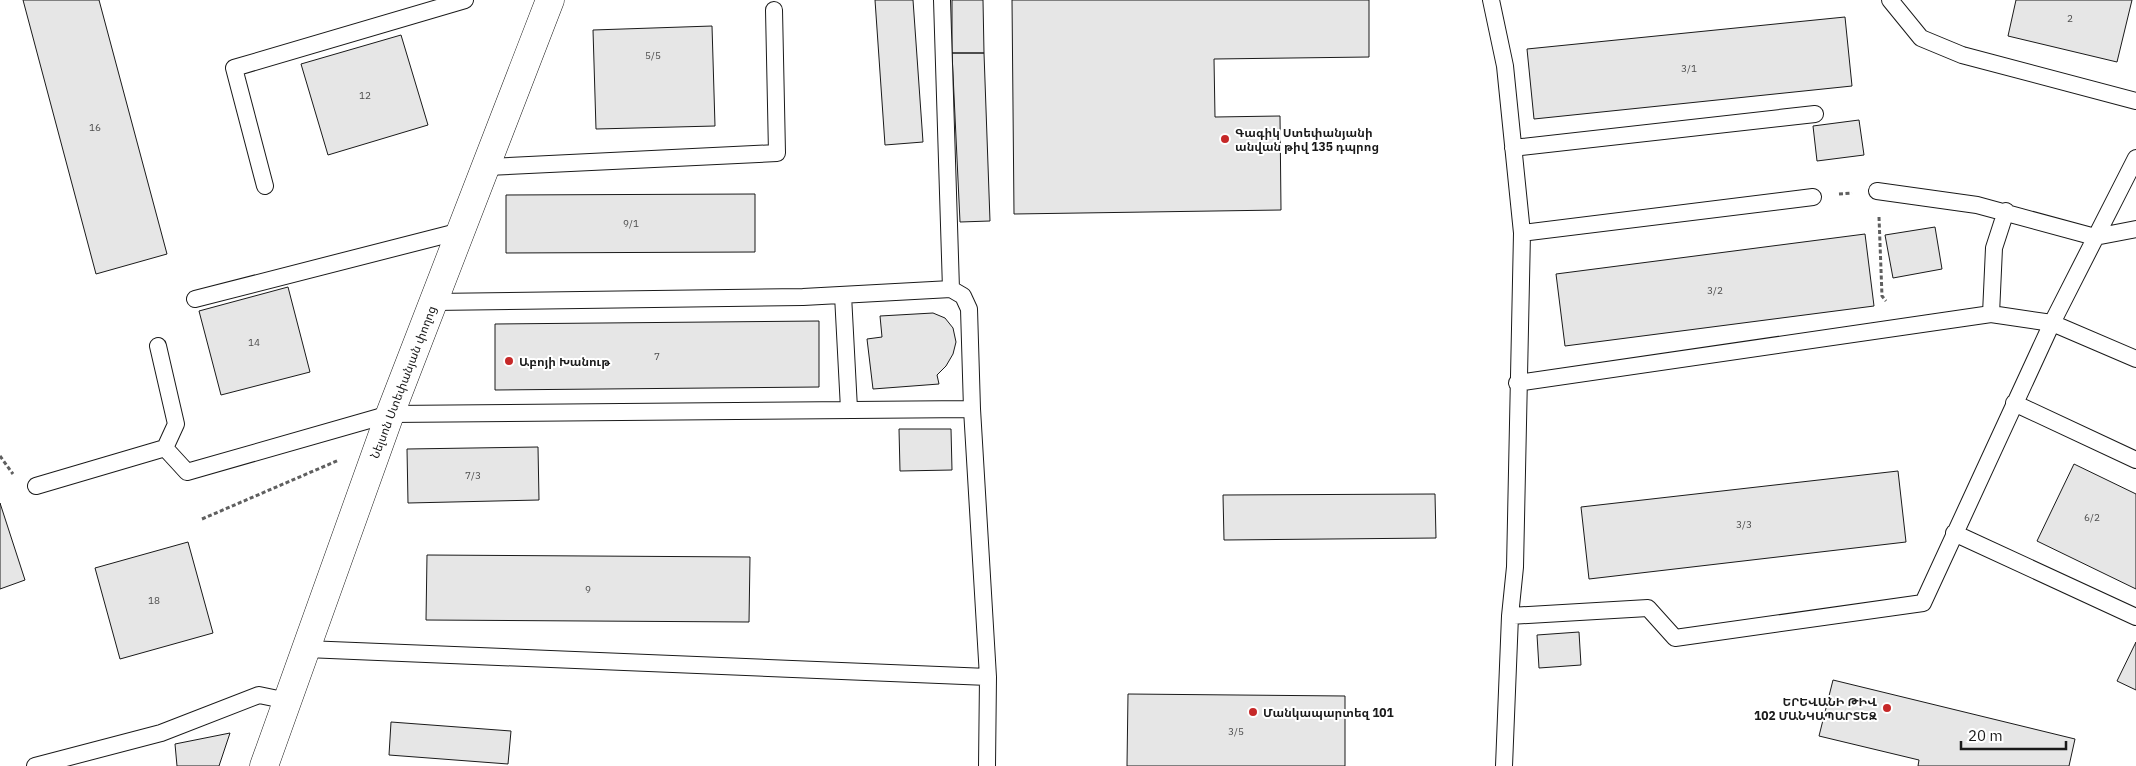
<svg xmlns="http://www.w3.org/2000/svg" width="2136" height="766" font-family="'IBM Plex Sans','Noto Sans Armenian',sans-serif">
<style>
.building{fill:#e6e6e6;stroke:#1a1a1a}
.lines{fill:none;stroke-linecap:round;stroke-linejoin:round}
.service-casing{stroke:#1a1a1a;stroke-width:18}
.tertiary-casing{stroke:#1a1a1a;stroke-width:29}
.path{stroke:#5f5f5f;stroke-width:3;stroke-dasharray:4 2.5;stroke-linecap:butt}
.service{stroke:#fff;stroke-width:16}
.tertiary{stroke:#fff;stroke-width:28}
.poi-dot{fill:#c62828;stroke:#fff;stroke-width:2}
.labels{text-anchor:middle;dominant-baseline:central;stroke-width:4;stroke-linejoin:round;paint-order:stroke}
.number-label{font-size:10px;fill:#4d4d4d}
.poi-label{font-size:12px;font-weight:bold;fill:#1a1a1a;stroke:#fff;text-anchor:start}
.street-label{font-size:12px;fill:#1a1a1a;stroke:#fff}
</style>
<rect width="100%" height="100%" fill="#fff"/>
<path class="building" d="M23,0H99L167,254L96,274Z
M875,0H913L923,142L885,145Z
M952,0H983L984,53H952Z
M1012,0H1369V57L1214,59L1215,117L1280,116L1281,210L1014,214Z
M2016,0H2132L2117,62L2008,36Z
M1845,17L1852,86L1534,119L1527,49Z
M712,26L715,126L596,129L593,30Z
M401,35L428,125L328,155L301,64Z
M952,53H984L990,221L960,222Z
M1859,120L1864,155L1817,161L1813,126Z
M755,194V252L506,253V195Z
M1935,227L1942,269L1893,278L1885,235Z
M1865,234L1874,306L1565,346L1556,274Z
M288,287L310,372L221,395L199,311Z
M933,313L945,318L953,328L956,342L953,354L946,366L937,375L939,384L873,389L867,339L882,337L880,316Z
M819,321V387L495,390V324Z
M899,429H951L952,470L900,471Z
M538,447L539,500L408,503L407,449Z
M2074,464L2136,494V589L2037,541Z
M1898,471L1906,542L1589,579L1581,507Z
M1435,494L1436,538L1224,540L1223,495Z
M0,503L25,580L0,589Z
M188,542L213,633L120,659L95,568Z
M427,555L750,557L749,622L426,620Z
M1579,632L1581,665L1539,668L1537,635Z
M2136,642V690L2117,681Z
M1833,680L2075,739L2069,766H1918L1919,760L1819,736Z
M1128,694L1345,696V766H1127Z
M391,722L511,731L508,764L389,755Z
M230,733L219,766H177L175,744Z"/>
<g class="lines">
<g class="service-casing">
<path id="service" d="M942,0L951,289
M1491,0L1505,66L1522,233L1515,567L1510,616L1504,766
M1890,0L1921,38L1962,55L2136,101
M1513,148L1815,114
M487,167L777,153L774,10
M265,186L234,68L465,0
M1877,191L1977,205L2095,237L2136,229
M1522,233L1813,197
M843,295L849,409
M195,299L461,231
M433,302L803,297L951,289L963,296L969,309L972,409L988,677
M1991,314L1994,248L2006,211
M158,346L176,424L165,448
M1517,383L1991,314L2052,323L2136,359
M2014,403L2136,460
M36,486L165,448L187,472L390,414L972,409
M1954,533L2136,617
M1510,616L1648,608L1675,638L1923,603L2052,323L2136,158
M306,649L988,677L987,766
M35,766L161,733L259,695L288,701"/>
</g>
<g class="tertiary-casing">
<path id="tertiary" d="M264,766L390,414L550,0"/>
</g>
<path class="path" d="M1839,194L1852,193
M1879,217L1882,296L1886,301
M0,456L13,474
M202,519L339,460"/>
<use href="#service" class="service"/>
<use href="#tertiary" class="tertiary"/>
</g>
<g class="poi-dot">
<circle cx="1225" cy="139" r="5"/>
<circle cx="509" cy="361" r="5"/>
<circle cx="1887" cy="708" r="5"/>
<circle cx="1253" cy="712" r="5"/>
</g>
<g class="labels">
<g class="number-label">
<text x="2070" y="18">2</text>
<text x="653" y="55">5/5</text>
<text x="1689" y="68">3/1</text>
<text x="365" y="95">12</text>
<text x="95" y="127">16</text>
<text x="631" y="223">9/1</text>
<text x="1715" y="290">3/2</text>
<text x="254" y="342">14</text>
<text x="657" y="356">7</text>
<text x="473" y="475">7/3</text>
<text x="2092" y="517">6/2</text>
<text x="1744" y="524">3/3</text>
<text x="588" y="589">9</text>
<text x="154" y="600">18</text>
<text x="1236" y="731">3/5</text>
</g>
<g class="poi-label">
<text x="1235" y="132">Գագիկ Ստեփանյանի<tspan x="1235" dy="14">անվան թիվ 135 դպրոց</tspan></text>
<text x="519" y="361">Աբոյի Խանութ</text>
<text x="1877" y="701" text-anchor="end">ԵՐԵՎԱՆԻ ԹԻՎ<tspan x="1877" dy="14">102 ՄԱՆԿԱՊԱՐՏԵԶ</tspan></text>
<text x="1263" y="712">Մանկապարտեզ 101</text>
</g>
<g class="street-label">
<text transform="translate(403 382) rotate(-69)">Նելսոն Ստեփանյան փողոց</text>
</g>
</g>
<path d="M1961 741v8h105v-8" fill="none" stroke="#1a1a1a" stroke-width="2.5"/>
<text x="1968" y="741" font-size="15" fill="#1a1a1a" stroke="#ffffff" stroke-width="4" paint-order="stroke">20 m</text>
</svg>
